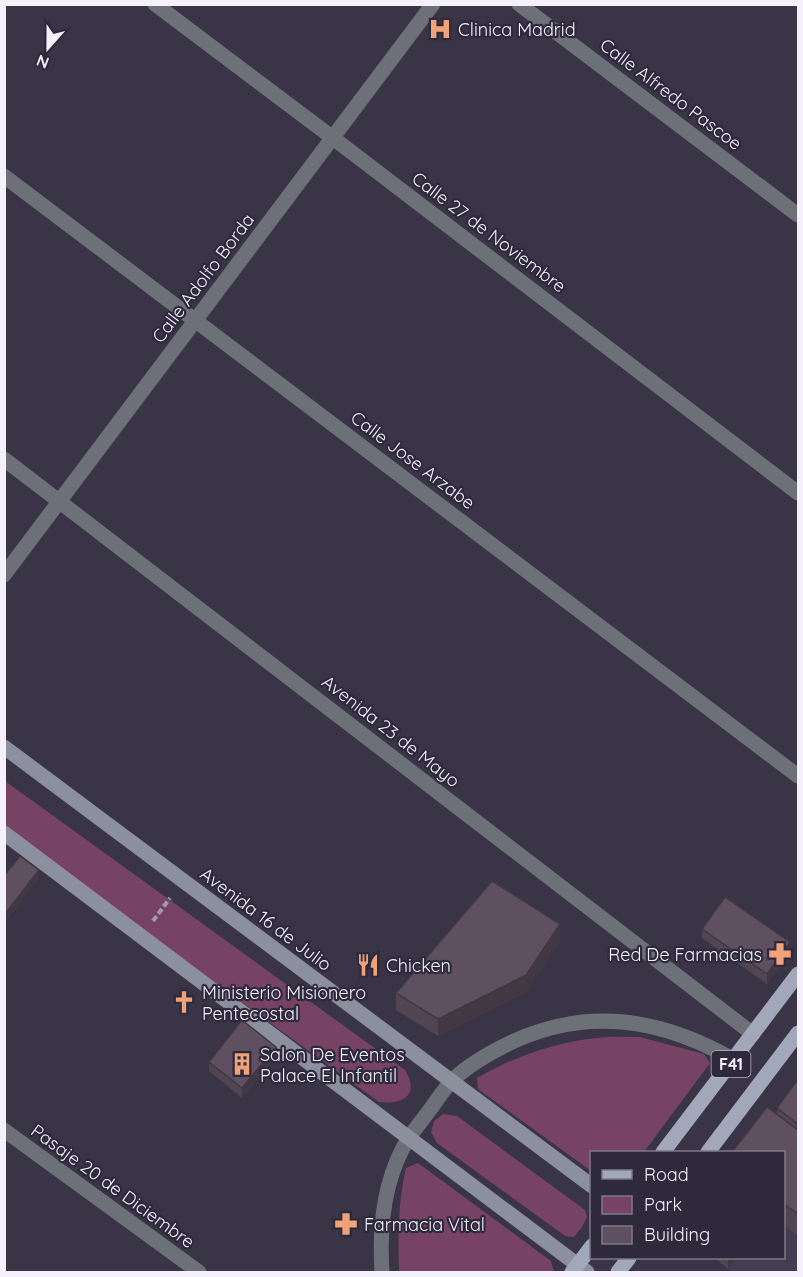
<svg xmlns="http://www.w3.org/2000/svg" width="803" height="1277" font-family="Quicksand,sans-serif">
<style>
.built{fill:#433d54}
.green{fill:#774365}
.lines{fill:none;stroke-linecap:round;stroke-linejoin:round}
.path{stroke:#9f9caa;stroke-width:4;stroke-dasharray:6 3;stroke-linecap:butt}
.street{stroke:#6e7079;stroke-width:15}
.secondary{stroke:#8c8f9e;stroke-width:15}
.primary{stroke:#a3a7ba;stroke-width:15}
.wall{fill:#514553}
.shaded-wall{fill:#423844}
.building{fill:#5e5061;stroke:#423844;stroke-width:1.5}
.labels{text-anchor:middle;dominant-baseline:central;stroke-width:4.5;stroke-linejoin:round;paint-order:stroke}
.shield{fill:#2e293b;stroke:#b9b5c3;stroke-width:1.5}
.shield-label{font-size:16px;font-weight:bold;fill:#f4f1fd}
.poi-label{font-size:18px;fill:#f4f1fd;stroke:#2e293b;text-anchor:start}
.street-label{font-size:18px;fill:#f4f1fd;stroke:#2e293b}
</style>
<rect width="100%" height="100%" fill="#393446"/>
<path class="built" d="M798,1088V1272H732L714,1258H784V1152Z"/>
<path class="green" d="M5,781L405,1070C420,1094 404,1105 379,1102L5,830Z
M640,1037L704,1054L710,1063L644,1152H592L591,1171L478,1089L477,1078C513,1057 556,1042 597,1038C611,1036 626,1037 640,1037Z
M443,1114L457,1116L585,1210L587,1217L582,1227L574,1237L565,1236L437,1143L431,1132L434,1121Z
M418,1163L551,1261L554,1272H399C398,1237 398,1202 406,1168Z"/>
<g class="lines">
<path class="path" d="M153,921L170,898"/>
<path class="street" d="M155,4L333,138L798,493
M519,4L798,215
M4,176L798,776
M4,459L753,1034
M4,575L433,4
M4,1130L199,1272
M382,1272C379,1227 384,1176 410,1136C416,1128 423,1119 429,1111C436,1102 443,1090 451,1082C464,1068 483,1057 500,1048C579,1006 658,1016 734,1060"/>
<path class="secondary" d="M4,747L592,1186
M4,833L587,1272"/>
<path class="primary" d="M663,1152L798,974
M708,1152L798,1033
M572,1272L592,1246
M618,1272L629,1258"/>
</g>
<path class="wall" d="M702,929L790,952L767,984L702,938Z
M560,941L526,992L438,1036L396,1010V993Z
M276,1056L242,1098L209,1071V1062Z
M798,1079V1236L783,1225V1152L777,1114V1108Z
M714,1257H737L728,1269Z"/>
<path class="shaded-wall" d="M39,870V879L5,923V914Z
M560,924V941L526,992L438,1036V1019Z
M790,942V952L767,984V974Z
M276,1047V1056L242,1098V1088Z
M728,1257H737L728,1269Z"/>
<path class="building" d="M20,856L39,870L5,914L4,876Z
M492,881L560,924L526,975L438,1019L396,993Z
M725,897L790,942L767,974L702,929Z
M242,1020L276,1047L242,1088L209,1062Z
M798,1079V1124L777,1108Z
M767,1107L798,1130V1214L783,1203V1152H732Z"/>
<defs>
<g id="hospital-bare" transform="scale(1.8)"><path d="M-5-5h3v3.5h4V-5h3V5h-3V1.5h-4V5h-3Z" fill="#f0a279" stroke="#2e293b" stroke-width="2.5" paint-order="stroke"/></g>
<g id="pharmacy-bare" transform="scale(1.8)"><path d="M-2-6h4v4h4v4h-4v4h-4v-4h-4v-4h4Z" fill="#f0a279" stroke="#2e293b" stroke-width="2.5" paint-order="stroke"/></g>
<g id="restaurant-bare" transform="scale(1.8)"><path d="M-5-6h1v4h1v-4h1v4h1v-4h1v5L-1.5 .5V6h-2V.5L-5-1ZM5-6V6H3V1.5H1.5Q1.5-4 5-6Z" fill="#f0a279" stroke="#2e293b" stroke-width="2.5" paint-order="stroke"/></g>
<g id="church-bare" transform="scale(1.8)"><path d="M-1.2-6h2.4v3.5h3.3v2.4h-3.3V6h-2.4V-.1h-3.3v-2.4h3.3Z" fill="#f0a279" stroke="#2e293b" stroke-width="2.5" paint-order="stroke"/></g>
<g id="building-bare" transform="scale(1.8)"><path d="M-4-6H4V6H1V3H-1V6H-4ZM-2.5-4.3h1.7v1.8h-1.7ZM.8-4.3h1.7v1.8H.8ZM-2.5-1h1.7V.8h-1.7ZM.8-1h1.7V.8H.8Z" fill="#f0a279" stroke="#2e293b" stroke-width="2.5" paint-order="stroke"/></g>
</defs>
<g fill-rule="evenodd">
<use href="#hospital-bare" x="440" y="29"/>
<use href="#pharmacy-bare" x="780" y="954"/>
<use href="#restaurant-bare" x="368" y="965"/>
<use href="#church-bare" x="184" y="1002"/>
<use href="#building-bare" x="242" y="1064"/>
<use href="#pharmacy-bare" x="346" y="1224"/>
</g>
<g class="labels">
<rect class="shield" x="711.5" y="1051" width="39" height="26" rx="4.5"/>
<g class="shield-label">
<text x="731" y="1064">F41</text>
</g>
<g class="poi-label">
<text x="458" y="29">Clinica Madrid</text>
<text x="762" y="954" text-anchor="end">Red De Farmacias</text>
<text x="386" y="965">Chicken</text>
<text x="202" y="992">Ministerio Misionero<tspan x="202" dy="21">Pentecostal</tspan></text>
<text x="260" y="1054">Salon De Eventos<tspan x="260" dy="21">Palace El Infantil</tspan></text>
<text x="364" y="1224">Farmacia Vital</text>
</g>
<g class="street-label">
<text transform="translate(671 94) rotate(37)">Calle Alfredo Pascoe</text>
<text transform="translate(489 232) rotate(37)">Calle 27 de Noviembre</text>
<text transform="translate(203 278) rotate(-53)">Calle Adolfo Borda</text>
<text transform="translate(413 460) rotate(37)">Calle Jose Arzabe</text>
<text transform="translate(391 731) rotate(38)">Avenida 23 de Mayo</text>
<text transform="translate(266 919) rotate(37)">Avenida 16 de Julio</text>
<text transform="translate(113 1186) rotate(36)">Pasaje 20 de Diciembre</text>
</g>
</g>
<rect width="803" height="1277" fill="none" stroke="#f4f1fd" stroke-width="12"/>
<rect x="590" y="1151" width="195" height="108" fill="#2e293b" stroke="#7d7989" stroke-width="1.5"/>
<rect x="602" y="1170" width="30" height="9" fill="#a3a7ba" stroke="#7d7989" stroke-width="1.5"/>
<text x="644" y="1181" font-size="18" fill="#f4f1fd">Road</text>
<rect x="602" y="1196" width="30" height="18" fill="#774365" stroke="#7d7989" stroke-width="1.5"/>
<text x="644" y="1211" font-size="18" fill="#f4f1fd">Park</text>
<rect x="602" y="1226" width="30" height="18" fill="#5e5061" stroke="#7d7989" stroke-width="1.5"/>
<text x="644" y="1241" font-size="18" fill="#f4f1fd">Building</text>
<g transform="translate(48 48) rotate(201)" stroke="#2e293b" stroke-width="4.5" paint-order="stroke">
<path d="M0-4.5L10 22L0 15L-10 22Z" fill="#f4f1fd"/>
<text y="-9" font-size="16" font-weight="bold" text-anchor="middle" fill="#f4f1fd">N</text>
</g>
</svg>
